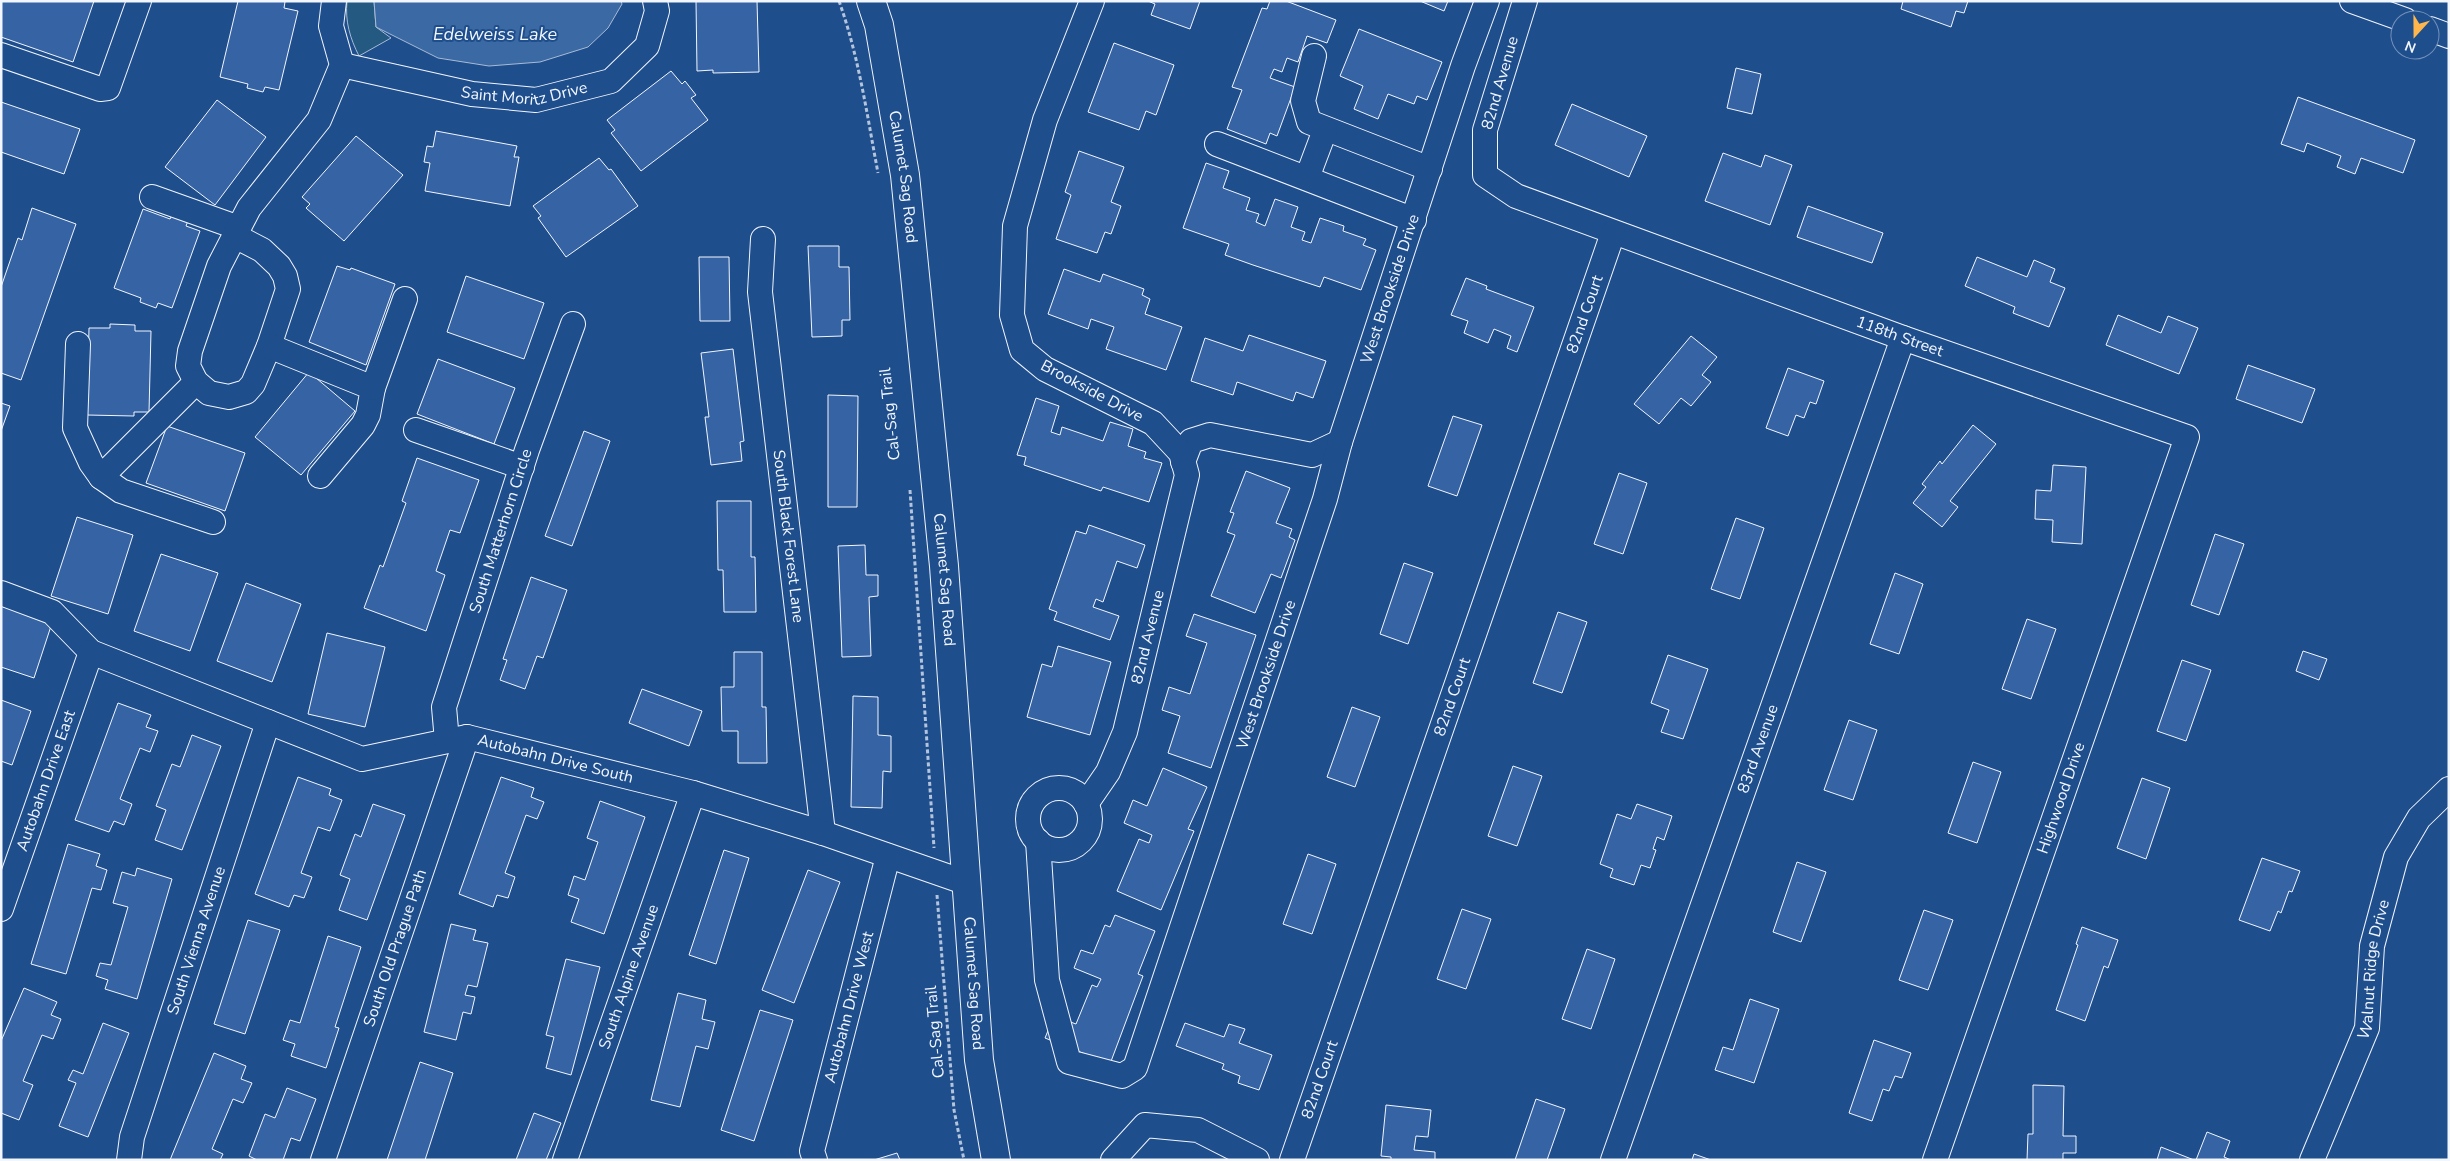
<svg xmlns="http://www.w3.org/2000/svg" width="2450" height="1161" font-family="'Nunito Sans',sans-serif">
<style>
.green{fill:#245a82;stroke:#a8bbd7}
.water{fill:#3b69a3;stroke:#a8bbd7}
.building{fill:#3563a3;stroke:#f2f6ff}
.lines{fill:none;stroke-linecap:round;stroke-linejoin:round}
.minor-casing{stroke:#f2f6ff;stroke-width:26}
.major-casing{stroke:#f2f6ff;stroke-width:30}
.path{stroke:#b3c4dc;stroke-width:3;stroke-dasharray:4 2.5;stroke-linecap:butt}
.minor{stroke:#1f4e8c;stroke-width:24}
.major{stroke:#1f4e8c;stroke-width:28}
.labels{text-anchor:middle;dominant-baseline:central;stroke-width:4;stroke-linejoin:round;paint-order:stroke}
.street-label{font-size:16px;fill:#f2f6ff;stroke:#1f4e8c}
.water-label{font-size:18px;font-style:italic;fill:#f2f6ff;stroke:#1f4e8c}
</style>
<rect width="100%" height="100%" fill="#1f4e8c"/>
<path class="green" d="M347,1H374L376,27L391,38L359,56C350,38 345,22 347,1Z"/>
<path class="water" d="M374,1H621L622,4L608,28L588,47L540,62L489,66L438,58L376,27Z"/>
<path class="building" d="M1,1H94L73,62L1,37Z
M238,1H283L285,2L284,8L298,11L279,90L265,87L263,92L247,88L248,84L220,77Z
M696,1H757L759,72L713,73V70L697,71Z
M1148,1H1200L1190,29L1151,15L1155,4Z
M1270,1H1286L1336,20L1327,43L1307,36L1298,62L1287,58L1282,72L1274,69L1270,78L1295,87L1277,136L1270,133L1266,144L1227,129L1242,90L1232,87L1262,8L1267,9Z
M1420,1H1448L1444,11Z
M1903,1H1968L1964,13L1956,11L1951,27L1901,9Z
M1359,29L1442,62L1427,100L1417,96L1414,104L1388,94L1378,119L1354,109L1363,86L1340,76Z
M1114,43L1174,65L1156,115L1146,111L1139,130L1088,112Z
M1736,68L1761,74L1752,114L1727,108Z
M671,71L682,84L685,81L696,95L691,98L708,120L641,171L611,133L615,130L607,120Z
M2298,97L2415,140L2403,173L2361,158L2355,174L2337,167L2341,156L2307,143L2304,152L2281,144Z
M217,100L266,137L215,205L165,167Z
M1,102L80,129L64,174L1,152Z
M1572,104L1647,136L1629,177L1555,145Z
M436,131L517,146L514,157H519L510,206L425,191L430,163L424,162L427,146L433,147Z
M356,136L403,175L344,241L306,208L310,204L302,197Z
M1079,151L1124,167L1111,202L1121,206L1111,234L1105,232L1097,253L1056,239L1071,195L1065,192Z
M1723,153L1761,167L1765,155L1792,165L1770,225L1705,201Z
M599,158L609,170L611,169L638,206L566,257L538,218L541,216L533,206Z
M1206,163L1229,171L1223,188L1250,198L1246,210L1259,214L1256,222L1265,226L1275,199L1298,207L1291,227L1305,232L1302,240L1311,243L1320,218L1344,226L1343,231L1366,239L1363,245L1376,250L1361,290L1324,277L1320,287L1253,265L1225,255L1229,244L1183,228Z
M1808,206L1883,233L1872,263L1797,237Z
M32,208L76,224L21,380L1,373V287L18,238L22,240Z
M143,209L170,219L172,215L188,221L186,226L200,231L172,308L158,303L156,308L140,302L141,298L114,288Z
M808,246H839V267H849L850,320H842V336L812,337Z
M699,257H729L730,321H700Z
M1977,257L2027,277L2034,260L2055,269L2050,282L2065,288L2049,327L2013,313L2015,307L1965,286Z
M337,266L350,270L351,268L395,284L366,365L309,342Z
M1064,269L1100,282L1103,274L1144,289L1142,295L1150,299L1145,314L1182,327L1166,370L1106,349L1114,327L1091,319L1088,329L1048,314Z
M466,276L544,303L524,359L447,332Z
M1466,278L1487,286L1486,289L1534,307L1517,352L1507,348L1511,336L1494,329L1488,343L1464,333L1468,321L1451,315Z
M2118,315L2161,333L2168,316L2198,328L2179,374L2106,345Z
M110,324L135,325V331H151L149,412H134V416L87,415L89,328H110Z
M1249,335L1326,361L1313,398L1296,392L1293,401L1237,382L1233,395L1191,381L1205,338L1243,351Z
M1691,336L1717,357L1702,375L1711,382L1691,406L1681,398L1659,424L1634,404Z
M733,349L744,441L740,442L742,461L711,465L705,417H709L701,353Z
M438,359L515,388L494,444L417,414Z
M2248,365L2315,389L2302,423L2236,399Z
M1788,368L1824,381L1816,404L1810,402L1804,418L1796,415L1788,436L1766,428Z
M309,372L355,411L301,475L255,437Z
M828,395L858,396L857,507H828Z
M1036,398L1059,406L1051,432L1060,435L1062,427L1103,441L1110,422L1133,429L1128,446L1146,452L1144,458L1162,463L1149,502L1103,487L1101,491L1024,465L1026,457L1017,455Z
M1,403L10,406L1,431Z
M1453,416L1482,425L1457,496L1428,486Z
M1973,425L1996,444L1950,501L1958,507L1942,527L1913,503L1926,487L1922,484L1940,461L1942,464Z
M167,426L245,453L225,511L146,483Z
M584,431L610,441L572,546L545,536Z
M417,458L479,480L460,533L450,530L436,571L445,575L426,631L364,608L380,565L383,567L406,503L402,501Z
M2053,465L2086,467L2082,544L2052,542L2053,520L2035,519L2036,490L2051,491Z
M1246,471L1290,488L1276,523L1292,529L1289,537L1295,540L1281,578L1271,574L1255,613L1211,596L1235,535L1227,532L1234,513L1230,512Z
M1619,473L1647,483L1623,554L1594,544Z
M717,501H751V557H755L756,612H724L723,570H718Z
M77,517L133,535L108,614L51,596Z
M1736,518L1764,528L1740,599L1711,589Z
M1089,525L1145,545L1137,568L1117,561L1103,602L1096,599L1093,607L1119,616L1110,640L1054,620L1057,612L1049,609L1076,531L1086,534Z
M2215,534L2244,544L2219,615L2191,605Z
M865,545L866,575H878V596L869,597L871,656L842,657L838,546Z
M161,554L218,573L190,651L134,631Z
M1404,563L1433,573L1408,644L1380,634Z
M1895,573L1923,584L1899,654L1870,644Z
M531,577L567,590L543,658L537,656L525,689L500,680L507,660L503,659Z
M246,583L301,604L272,682L217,661Z
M1,606L52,623L34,678L1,667Z
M1558,612L1587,622L1562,693L1533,683Z
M1194,614L1256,635L1211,768L1168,753L1180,716L1162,710L1169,687L1190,694L1207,643L1186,636Z
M2027,619L2056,629L2031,699L2002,689Z
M327,633L385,647L365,727L308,714Z
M1058,646L1111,662L1090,735L1027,717L1042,664L1052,667Z
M2303,651L2327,659L2319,680L2296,671Z
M734,652H762V707H766L767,763H738V731H722L721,687H734Z
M1668,655L1708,669L1683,739L1661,732L1669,710L1651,703Z
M2182,660L2211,670L2186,741L2157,731Z
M642,689L702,711L689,746L629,723Z
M853,696L878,697V735L891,736V772L883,771L882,808L851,807Z
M1,700L31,711L12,765L1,761Z
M118,703L151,715L146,727L158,731L150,752L140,748L120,799L132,804L124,825L114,821L109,832L75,820Z
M1352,707L1380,717L1355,787L1327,777Z
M1849,720L1877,730L1853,800L1824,790Z
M192,735L221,746L182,850L155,840L166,810L156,806L172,764L180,767Z
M1973,762L2001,772L1977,843L1948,833Z
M1513,766L1542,776L1517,846L1488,836Z
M1163,768L1207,787L1188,829L1194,831L1161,910L1117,891L1139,839L1149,843L1152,835L1124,823L1133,800L1147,806Z
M298,777L331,789L329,795L342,800L330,831L318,827L301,873L312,877L304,898L294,895L289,907L255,894Z
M501,777L534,788L531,797L544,802L537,819L526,815L505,873L515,877L508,898L497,895L493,907L459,894Z
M2142,778L2170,788L2146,859L2117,848Z
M600,801L645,817L604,934L571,922L579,899L568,895L574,876L585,880L598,842L587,838Z
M373,804L405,815L367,920L339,910L350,879L340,875L355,834L361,837Z
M1637,804L1672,816L1664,840L1657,837L1653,849L1656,850L1650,868L1641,865L1634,885L1610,877L1613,869L1600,864L1617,814L1631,819Z
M68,844L100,854L96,866L107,870L101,890L92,888L66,974L31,964Z
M724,850L749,858L716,964L689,955Z
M1308,854L1336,864L1312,934L1283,924Z
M2262,858L2300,871L2292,892L2289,891L2281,913L2278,911L2270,931L2239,920Z
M1797,862L1826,872L1801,942L1773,932Z
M137,868L172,879L137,999L105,989L108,980L96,976L100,963L111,965L128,907L113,903L122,872L135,876Z
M808,870L840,882L794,1003L762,990Z
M1462,909L1491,919L1466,989L1437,979Z
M1924,910L1953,920L1928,990L1899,980Z
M1115,915L1155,931L1138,974L1143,976L1110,1064L1045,1038L1054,1016L1076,1024L1092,985L1097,987L1101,979L1074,968L1081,950L1093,954L1105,925L1110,927Z
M248,920L280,930L245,1034L214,1024Z
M451,924L476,930L473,940L488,943L477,987L468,985L465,995L475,997L471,1014L463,1012L456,1040L424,1032Z
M2082,927L2118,940L2108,968L2104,966L2085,1021L2056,1010L2078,945L2076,944Z
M328,936L361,947L335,1027L339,1028L326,1068L291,1056L295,1044L283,1040L290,1020L300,1023Z
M1587,949L1615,959L1591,1029L1562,1019Z
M566,959L600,967L571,1075L546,1068L554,1037L546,1035Z
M24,988L57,1002L51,1015L61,1019L53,1039L42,1035L23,1081L33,1085L19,1120L1,1113V1041Z
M678,993L706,1000L702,1019L715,1022L708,1049L696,1046L680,1107L651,1100Z
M1750,999L1779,1009L1754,1083L1715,1070L1723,1047L1733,1050Z
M760,1010L793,1020L754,1141L721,1130Z
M103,1023L129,1033L88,1137L59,1126L76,1083L68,1080L73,1070L83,1074Z
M1185,1023L1224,1037L1229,1024L1245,1029L1239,1043L1272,1055L1259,1090L1238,1083L1240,1076L1222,1069L1224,1064L1176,1046Z
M1874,1040L1911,1053L1902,1078L1895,1076L1889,1091L1883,1089L1872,1121L1849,1113Z
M214,1053L246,1066L241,1079L252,1083L243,1103L233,1099L212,1149L223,1154L220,1160H170Z
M420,1062L453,1073L425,1160H387Z
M2033,1085L2064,1086L2063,1136H2076V1153H2063V1160H2027L2028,1134H2033Z
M287,1088L316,1099L300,1141L291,1138L283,1160H257L249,1156L265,1114L275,1118Z
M1536,1099L1565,1109L1547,1160H1515Z
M1386,1105L1431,1110L1428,1137L1416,1136L1414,1150L1435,1152V1160H1391V1157L1381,1156Z
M534,1113L561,1123L546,1160H516Z
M2207,1132L2230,1141L2224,1157L2231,1160H2196Z
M2161,1147L2194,1160H2157Z
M897,1153L900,1160H874Z
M1694,1154L1711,1160H1692Z"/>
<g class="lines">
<g class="minor-casing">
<g id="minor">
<path id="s1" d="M1525,1L1485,130V175L1516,196L1903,338L2187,437L1935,1160"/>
<path d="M2352,1L2405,20"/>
<path d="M2430,29L2449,36"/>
<path d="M1,55L100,89L108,88L139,1"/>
<path d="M1314,56L1303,101L1309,122L1430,169"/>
<path id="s2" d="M342,65L472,94L536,100L611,81L647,46L657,11L655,1"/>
<path d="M1217,144L1414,220"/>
<path d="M1307,178L1325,130"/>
<path d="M152,197L239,228"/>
<path d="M235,236L262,250L279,266L285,276L288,289L269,346L253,384L246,392L229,397L209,393L196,382L188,366L190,351L219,266L249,208L319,120L342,65L331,26L334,1"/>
<path id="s3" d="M763,239L760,292L823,833"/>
<path d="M78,344L75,428L91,463L101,477"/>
<path d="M269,346L373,388L368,415L363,425L320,476"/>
<path d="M196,382L101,477L121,491L213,522"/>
<path d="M373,388L405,299"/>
<path d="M416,430L522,467"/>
<path d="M1183,462L1191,441L1210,435L1312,455L1340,442"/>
<path id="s4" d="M1,593L52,612L91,652L362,759L467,737L693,793L823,833L967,883"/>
<path id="s5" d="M447,741L444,707L527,450L573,324"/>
<circle cx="1059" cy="819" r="31"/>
<path id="s6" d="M1086,804L1108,772L1125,732L1187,475L1181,453L1153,423L1045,369L1022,350L1012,315L1015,226L1045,120L1092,1"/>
<path id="s7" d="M1038,841L1047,980L1069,1062L1122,1076L1135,1068L1325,499L1340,442L1463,66L1487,1"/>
<path id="s8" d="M1,909L91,652"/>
<path id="s9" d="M129,1160L132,1137L268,722"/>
<path id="s10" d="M323,1160L467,737"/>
<path id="s11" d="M565,1160L693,793"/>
<path id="s12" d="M815,1160L812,1151L888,856"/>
<path d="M1113,1160L1145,1125L1198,1130L1257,1160"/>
<path id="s13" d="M1292,1160L1613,233"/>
<path id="s14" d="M1613,1160L1903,338"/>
<path id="s15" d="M2312,1160L2367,1028L2372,946L2396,857L2419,818L2449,789"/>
</g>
</g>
<g class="major-casing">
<g id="major">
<path id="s16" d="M871,1L879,25L905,175L944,566L979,1060L996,1160"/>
</g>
</g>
<path class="path" d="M839,1C859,57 867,115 878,173
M910,490L934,848
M937,895L954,1110L964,1160"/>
<use href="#minor" class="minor"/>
<use href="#major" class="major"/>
</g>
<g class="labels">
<g class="street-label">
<text transform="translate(1500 83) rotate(-74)">82nd Avenue</text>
<text stroke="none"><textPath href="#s2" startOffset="186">Saint Moritz Drive</textPath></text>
<text stroke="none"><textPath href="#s16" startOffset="179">Calumet Sag Road</textPath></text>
<text stroke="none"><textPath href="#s7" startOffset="1114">West Brookside Drive</textPath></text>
<text stroke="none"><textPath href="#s13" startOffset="895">82nd Court</textPath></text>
<text stroke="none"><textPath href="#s1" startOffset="626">118th Street</textPath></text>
<text transform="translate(1092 391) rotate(28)">Brookside Drive</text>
<text transform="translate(890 414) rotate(-96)">Cal-Sag Trail</text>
<text stroke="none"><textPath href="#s5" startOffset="219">South Matterhorn Circle</textPath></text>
<text stroke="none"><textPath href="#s3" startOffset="299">South Black Forest Lane</textPath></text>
<text stroke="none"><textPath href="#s16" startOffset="584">Calumet Sag Road</textPath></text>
<text stroke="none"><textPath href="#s6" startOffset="180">82nd Avenue</textPath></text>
<text stroke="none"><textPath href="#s7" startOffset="709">West Brookside Drive</textPath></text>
<text stroke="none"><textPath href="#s13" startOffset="490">82nd Court</textPath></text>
<text stroke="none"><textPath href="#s14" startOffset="436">83rd Avenue</textPath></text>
<text stroke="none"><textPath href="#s4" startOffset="600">Autobahn Drive South</textPath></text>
<text stroke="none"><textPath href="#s8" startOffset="136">Autobahn Drive East</textPath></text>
<text transform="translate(2061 798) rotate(-71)">Highwood Drive</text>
<text stroke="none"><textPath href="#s9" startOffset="230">South Vienna Avenue</textPath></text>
<text stroke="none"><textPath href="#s10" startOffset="224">South Old Prague Path</textPath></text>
<text stroke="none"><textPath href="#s15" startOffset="202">Walnut Ridge Drive</textPath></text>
<text stroke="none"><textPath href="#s11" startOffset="194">South Alpine Avenue</textPath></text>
<text stroke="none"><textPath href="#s16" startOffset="989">Calumet Sag Road</textPath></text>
<text stroke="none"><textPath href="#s12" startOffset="158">Autobahn Drive West</textPath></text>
<text transform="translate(935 1032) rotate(-95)">Cal-Sag Trail</text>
<text stroke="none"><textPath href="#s13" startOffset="85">82nd Court</textPath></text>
</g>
<g class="water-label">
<text x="495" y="34">Edelweiss Lake</text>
</g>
</g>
<rect width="2450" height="1161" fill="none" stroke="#f2f6ff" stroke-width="5"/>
<g transform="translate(2415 35) rotate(201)"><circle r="24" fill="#1f4e8c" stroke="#7391ba"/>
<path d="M0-4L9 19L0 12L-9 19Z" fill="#ffb74d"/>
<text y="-8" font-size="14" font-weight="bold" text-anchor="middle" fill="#f2f6ff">N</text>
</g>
</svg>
